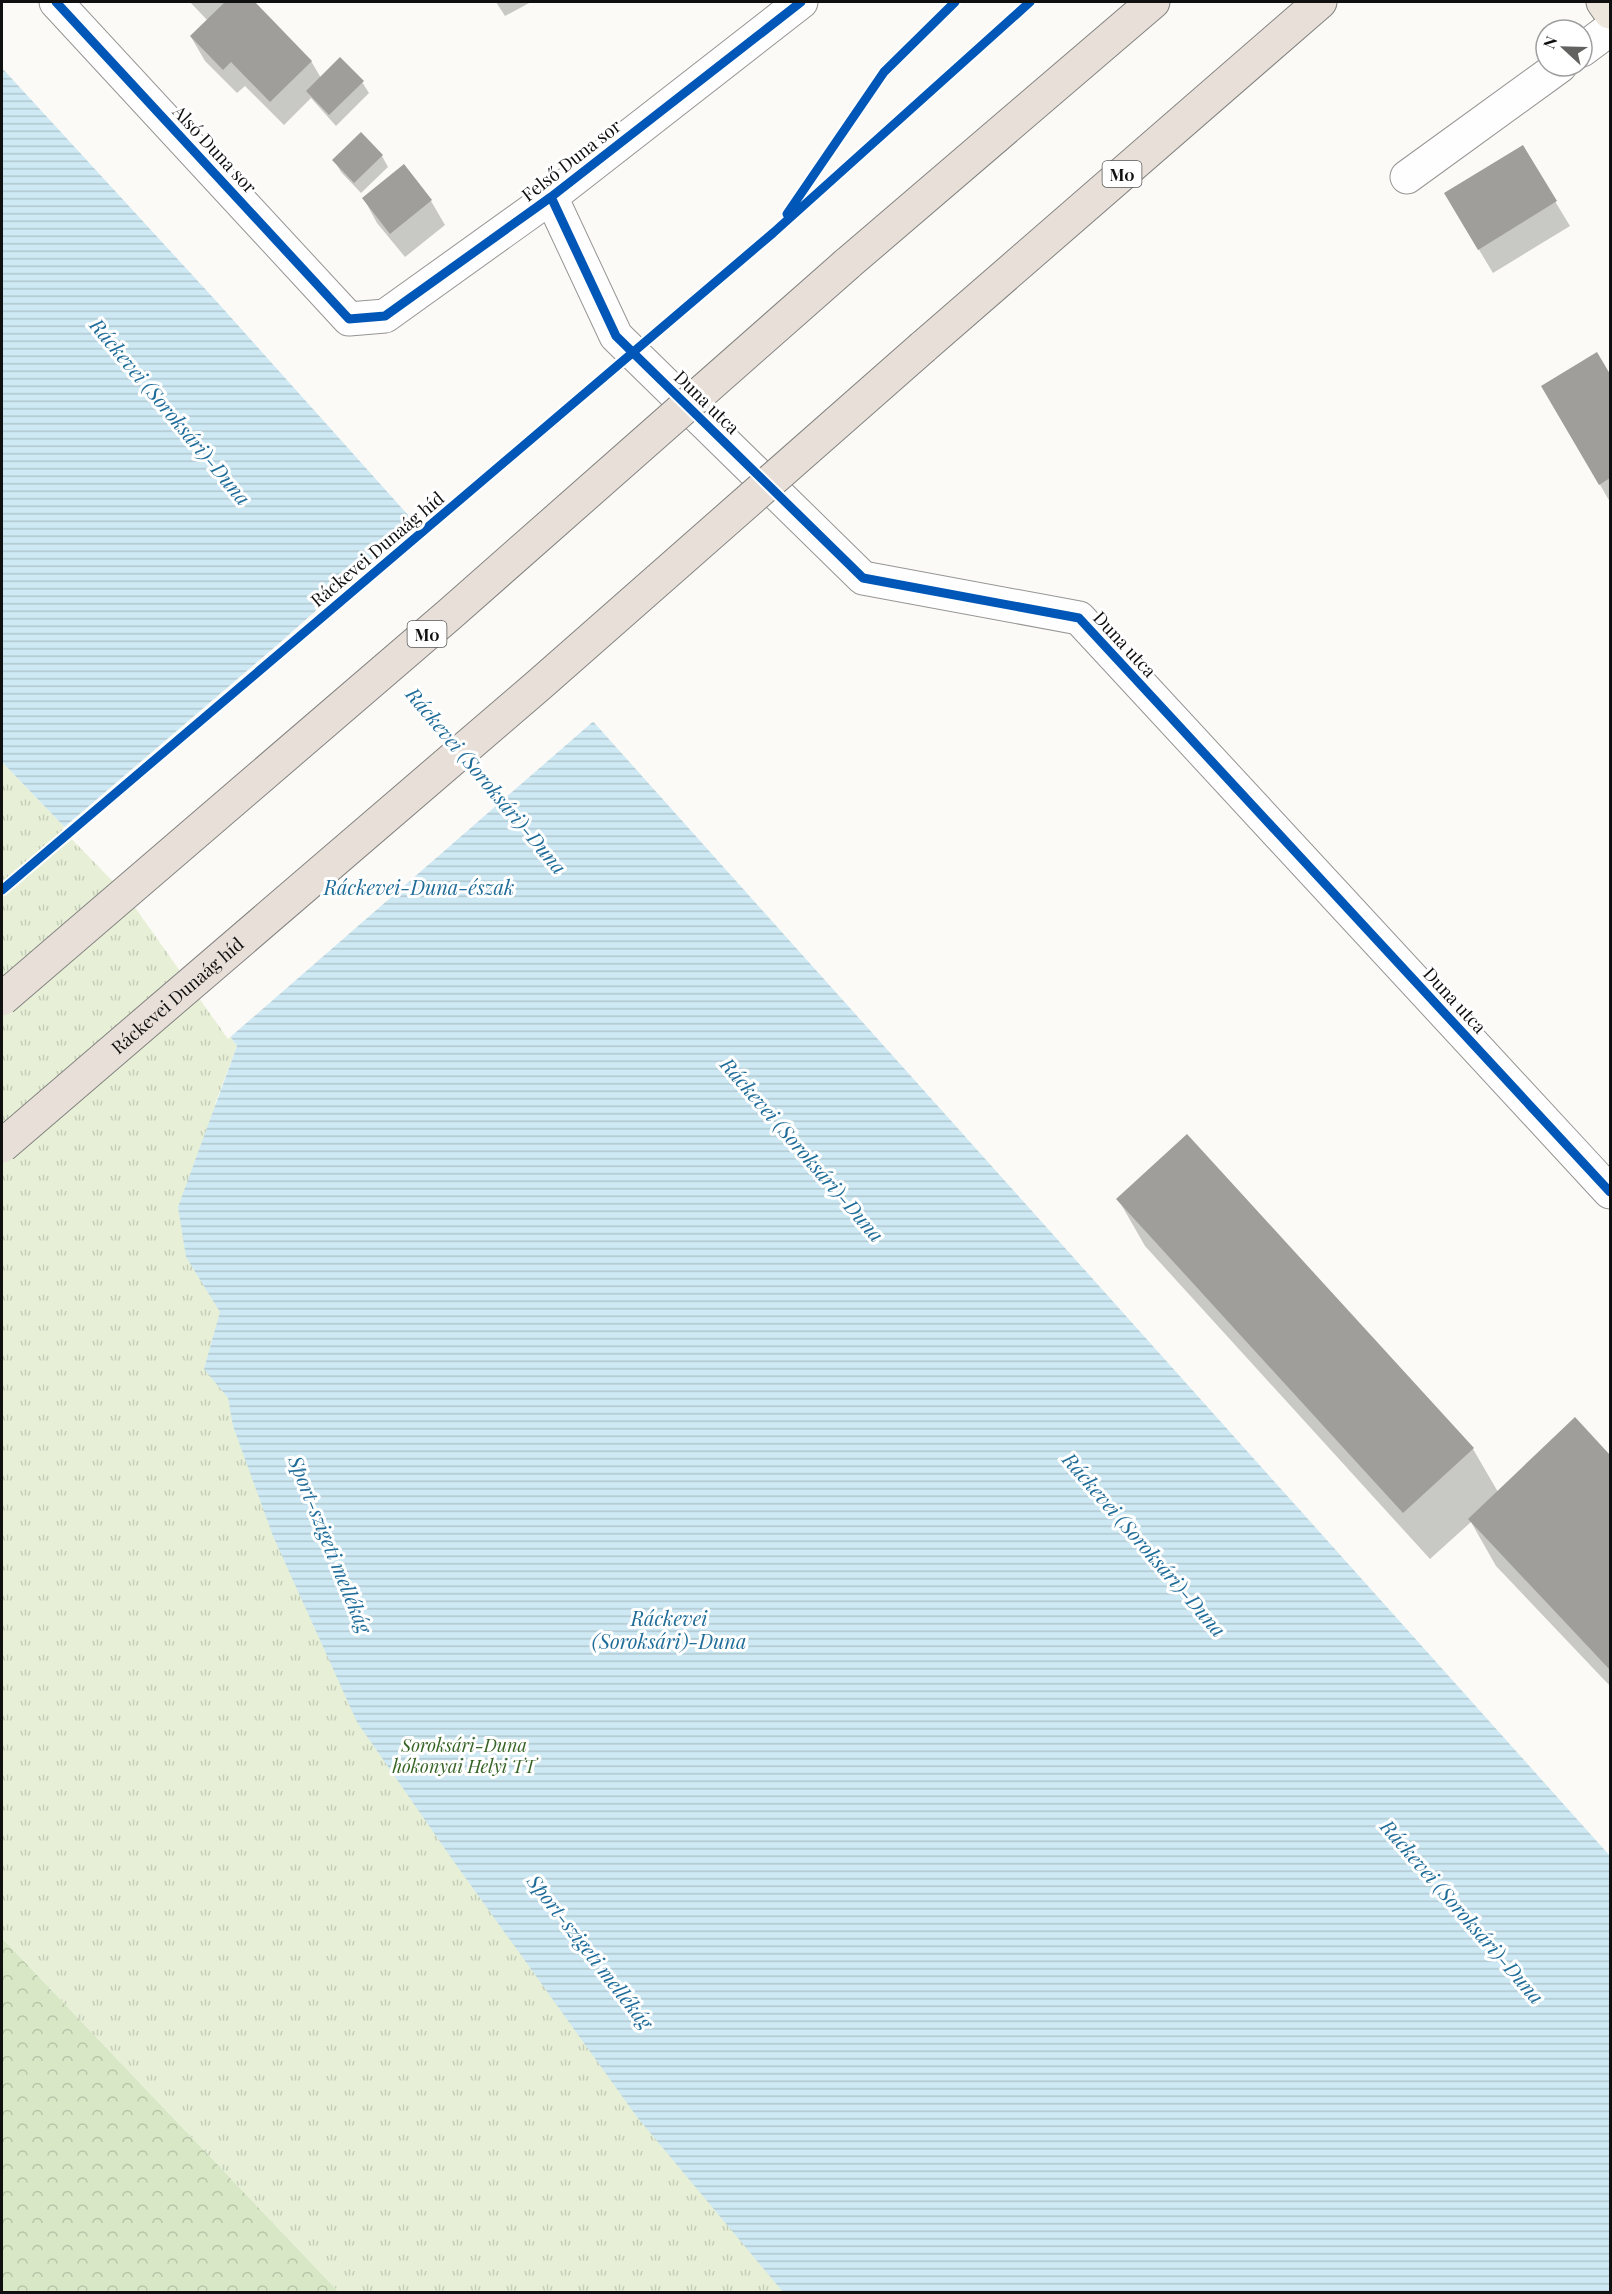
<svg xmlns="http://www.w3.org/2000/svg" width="1612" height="2294" font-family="'Playfair Display',serif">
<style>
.forest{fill:url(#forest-crowns)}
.park{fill:url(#park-tufts)}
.water{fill:url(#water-rules)}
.pier{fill:#fbfaf6}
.shadow{fill:#0003}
.building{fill:#9f9e9b}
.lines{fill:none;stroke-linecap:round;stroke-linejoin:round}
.street-casing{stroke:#969594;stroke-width:35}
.primary-casing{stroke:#838381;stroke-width:35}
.highway-casing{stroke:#838381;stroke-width:35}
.street{stroke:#fefefe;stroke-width:33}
.primary{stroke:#ece6dc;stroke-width:33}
.highway{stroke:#e8dfd8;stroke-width:33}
.highway-bridge-casing{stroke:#838381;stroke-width:35;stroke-linecap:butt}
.highway-bridge{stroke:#e8dfd8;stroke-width:33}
.cycleway-casing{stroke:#fff;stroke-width:13}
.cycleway{stroke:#0057b8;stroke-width:9}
.labels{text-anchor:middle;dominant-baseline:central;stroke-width:6;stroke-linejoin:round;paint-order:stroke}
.shield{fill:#fff;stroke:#585858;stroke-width:1.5}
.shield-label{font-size:16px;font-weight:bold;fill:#101010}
.street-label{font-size:18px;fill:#101010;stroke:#fff}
.park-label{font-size:18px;font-style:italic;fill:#356424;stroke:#fff}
.water-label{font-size:20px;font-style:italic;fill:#206d9a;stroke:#fff}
</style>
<defs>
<pattern id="forest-crowns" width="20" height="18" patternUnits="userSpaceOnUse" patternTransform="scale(1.5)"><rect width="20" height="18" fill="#d8e7c6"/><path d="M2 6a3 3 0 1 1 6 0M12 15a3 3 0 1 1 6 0" fill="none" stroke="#b8c5a9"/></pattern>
<pattern id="park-tufts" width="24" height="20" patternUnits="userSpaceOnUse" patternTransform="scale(1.5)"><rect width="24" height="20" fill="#e7f0d7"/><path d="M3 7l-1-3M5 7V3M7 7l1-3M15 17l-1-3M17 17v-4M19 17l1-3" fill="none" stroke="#c5cdb8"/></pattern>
<pattern id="water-rules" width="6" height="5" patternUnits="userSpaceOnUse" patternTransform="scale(1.5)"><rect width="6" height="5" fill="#cee9f3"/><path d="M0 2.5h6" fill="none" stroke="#b0c7cf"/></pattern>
</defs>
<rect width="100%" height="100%" fill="#fbfaf6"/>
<path class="forest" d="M2,1938L339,2292H2Z"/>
<path class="park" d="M2,762L129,894L237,1046L215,1104L1492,2292H339L2,1938Z"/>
<path class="water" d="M2,68L218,303L1610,1856V2292H783L637,2117L452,1859L357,1722L273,1536L233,1426L228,1398L204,1369L220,1312L186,1257L178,1207L237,1046L129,894L2,762Z"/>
<path class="pier" d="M418,520L596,719L228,1039L127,896L62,829L276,646Z"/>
<path class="shadow" d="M190,2H252L311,61L321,78L362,82L369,93L336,126L311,98L284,125L245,86L237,93L205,61L191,37L208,21Z
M496,2H531L505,16Z
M1522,147L1570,226L1493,273L1460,218Z
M382,156L388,167L361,193L341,172L334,160Z
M404,166L431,201L445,225L405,257L377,223L364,199Z
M1597,354L1610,377V502L1543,386Z
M1187,1137L1473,1449L1498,1492L1574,1419L1610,1457V1686L1496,1566L1471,1522L1430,1559L1145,1246L1118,1199Z"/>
<path class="building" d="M225,2H255L312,61L270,102L231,62L223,70L190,36Z
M340,57L364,81L329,115L306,91Z
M361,132L383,155L354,183L332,160Z
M1523,145L1557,201L1478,250L1444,193Z
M404,164L432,200L390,234L362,198Z
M1597,352L1610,374V478L1599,485L1541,386Z
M1187,1134L1474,1448L1403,1513L1116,1199Z
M1575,1417L1610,1455V1670L1468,1519Z"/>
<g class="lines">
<g class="street-casing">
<path id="street" d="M56,2L349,319L385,316L551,197L801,2
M1582,50L1610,29
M1407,177L1560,66
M551,197L616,336L863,578L1079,618L1610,1192"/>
</g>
<g class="primary-casing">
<path id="primary" d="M1603,2L1610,12"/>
</g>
<g class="highway-casing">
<path id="highway" d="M847,264L1153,2
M923,347L1320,2"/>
</g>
<use href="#street" class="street"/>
<use href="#primary" class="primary"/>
<use href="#highway" class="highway"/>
<g class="highway-bridge-casing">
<g id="highway-bridge">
<path d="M2,999L450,614L847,264"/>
<path id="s1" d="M2,1146L540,684L923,347"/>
</g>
</g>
<use href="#highway-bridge" class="highway-bridge"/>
<g class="cycleway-casing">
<path id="cycleway" d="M56,2L349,319L385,316L551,197L801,2
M551,197L616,336L863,578L1079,618L1610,1192
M787,214L884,72L955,2
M2,890L773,233L1030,2"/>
</g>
<use href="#cycleway" class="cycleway"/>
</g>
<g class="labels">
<g class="shield">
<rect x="1102.5" y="161" width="39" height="26" rx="4.5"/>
<rect x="407.5" y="621" width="39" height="26" rx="4.5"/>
</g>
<g class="shield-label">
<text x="1122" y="174">M0</text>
<text x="427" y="634">M0</text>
</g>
<g class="street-label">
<text transform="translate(215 149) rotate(47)">Alsó Duna sor</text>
<text transform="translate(571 160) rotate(-38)">Felső Duna sor</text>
<text transform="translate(707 402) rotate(44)">Duna utca</text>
<text transform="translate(377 549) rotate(-40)">Ráckevei Dunaág híd</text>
<text transform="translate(1125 644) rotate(47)">Duna utca</text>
<text stroke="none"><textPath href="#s1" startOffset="231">Ráckevei Dunaág híd</textPath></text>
<text transform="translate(1455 1000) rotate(47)">Duna utca</text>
</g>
<g class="park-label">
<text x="464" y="1745">Soroksári-Duna<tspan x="464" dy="21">hókonyai Helyi TT</tspan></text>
</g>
<g class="water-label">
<text transform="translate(171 411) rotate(50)">Ráckevei (Soroksári)-Duna</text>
<text transform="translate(487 780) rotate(50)">Ráckevei (Soroksári)-Duna</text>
<text x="419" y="886">Ráckevei-Duna-észak</text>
<text transform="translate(803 1149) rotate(49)">Ráckevei (Soroksári)-Duna</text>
<text transform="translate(331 1544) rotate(68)">Sport-szigeti mellékág</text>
<text transform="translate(1145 1544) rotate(49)">Ráckevei (Soroksári)-Duna</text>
<text x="669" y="1617">Ráckevei<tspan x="669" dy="23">(Soroksári)-Duna</tspan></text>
<text transform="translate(1463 1911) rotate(49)">Ráckevei (Soroksári)-Duna</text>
<text transform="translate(591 1951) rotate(52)">Sport-szigeti mellékág</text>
</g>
</g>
<rect width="1612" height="2294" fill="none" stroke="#101010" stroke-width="6"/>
<g transform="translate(1564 48) rotate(292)"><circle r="28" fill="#ffffff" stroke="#9f9f9f" stroke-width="1.5"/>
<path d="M0-4.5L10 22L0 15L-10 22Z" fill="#626260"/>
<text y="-9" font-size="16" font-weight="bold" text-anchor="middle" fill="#101010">N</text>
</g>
</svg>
